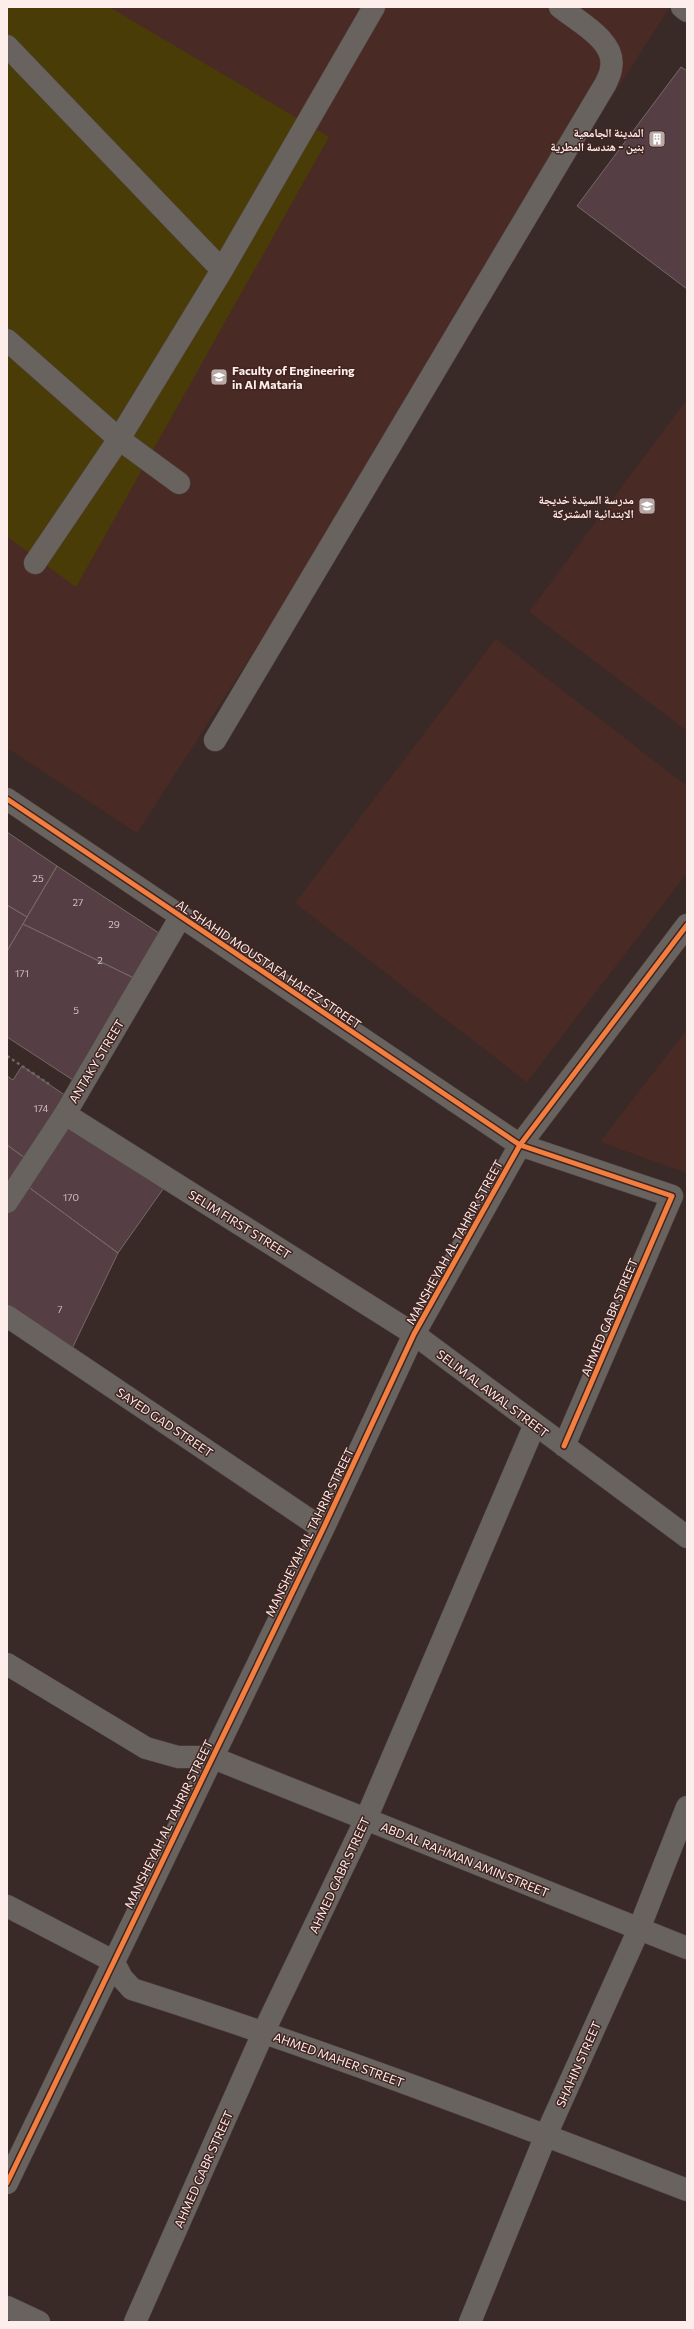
<svg xmlns="http://www.w3.org/2000/svg" width="694" height="2329" font-family="Commissioner,'Noto Naskh Arabic',sans-serif">
<style>
.built{fill:#4a2a25}
.green{fill:#493c06}
.building{fill:#553f44;stroke:#746868}
.lines{fill:none;stroke-linecap:round;stroke-linejoin:round}
.minor-casing{stroke:#534644;stroke-width:23}
.path{stroke:#6c6562;stroke-width:2.5;stroke-dasharray:3 3;stroke-linecap:butt}
.minor{stroke:#696360;stroke-width:22}
.cycleway-casing{stroke:#402420;stroke-width:8}
.cycleway{stroke:#f27e40;stroke-width:5}
.labels{text-anchor:middle;dominant-baseline:central;stroke-width:3;stroke-linejoin:round;paint-order:stroke}
.number-label{font-size:10px;fill:#d3c2c1}
.poi-label{font-size:12px;font-weight:bold;fill:#fdedeb;stroke:#402420;text-anchor:end}
.street-label{font-size:12px;fill:#fdedeb;stroke:#402420}
</style>
<rect width="100%" height="100%" fill="#392a27"/>
<path class="built" d="M7,7H670L137,833L7,748Z
M687,399V731L529,612Z
M496,639L687,786V873L527,1082L295,903Z
M687,1029V1173L600,1142Z"/>
<path class="green" d="M7,7H109L329,137L76,587L9,538L7,532Z"/>
<path class="building" d="M681,67L687,71V289L577,206Z
M7,832L57,866L27,917L7,905Z
M57,866L168,939L138,980L23,924Z
M7,905L27,917L7,951Z
M23,924L138,980L79,1084L7,1037V951Z
M22,1066L72,1100L32,1163L7,1145V1076L13,1080Z
M65,1114L168,1182L118,1253L23,1183Z
M7,1145L32,1163L7,1202Z
M23,1183L118,1253L68,1357L7,1316V1206Z"/>
<g class="lines">
<g class="minor-casing">
<path id="minor" d="M682,7L687,11
M7,46L222,270
M7,340L119,439L179,483
M35,563L119,439L222,270L374,7
M215,740L606,83C608,78 611,73 611,68C617,41 577,21 560,7
M7,799L520,1145L672,1196L564,1446
M65,1114L414,1334L687,1537
M7,1202L65,1114L181,916
M7,1316L323,1529
M7,1664L146,1748L178,1757H211L687,1948
M7,1906L113,1961L122,1978L132,1989C320,2049 504,2119 687,2190
M7,2183L323,1529L414,1334L520,1145L687,925
M7,2307L39,2322
M135,2322L264,2031L366,1819L535,1424
M470,2322L546,2135L639,1929L687,1807"/>
</g>
<path class="path" d="M7,1056L49,1084"/>
<use href="#minor" class="minor"/>
<g class="cycleway-casing">
<path id="cycleway" d="M7,799L520,1145L672,1196L564,1446
M7,2183L323,1529L414,1334L520,1145L687,925"/>
</g>
<use href="#cycleway" class="cycleway"/>
</g>
<defs>
<g id="building-square" transform="scale(0.9)"><rect x="-9" y="-9" width="18" height="18" rx="4" fill="#b8a9a6" stroke="#402420"/><path d="M-4-6H4V6H1V3H-1V6H-4ZM-2.5-4.3h1.7v1.8h-1.7ZM.8-4.3h1.7v1.8H.8ZM-2.5-1h1.7V.8h-1.7ZM.8-1h1.7V.8H.8Z" fill="#fff"/></g>
<g id="university-square" transform="scale(0.9)"><rect x="-9" y="-9" width="18" height="18" rx="4" fill="#b8a9a6" stroke="#402420"/><path d="M0-5L7-2L0 1L-7-2ZM-4 1L0 2.5L4 1V4Q0 6-4 4Z" fill="#fff"/></g>
<g id="school-square" transform="scale(0.9)"><rect x="-9" y="-9" width="18" height="18" rx="4" fill="#b8a9a6" stroke="#402420"/><path d="M0-5L7-2L0 1L-7-2ZM-4 1L0 2.5L4 1V4Q0 6-4 4Z" fill="#fff"/></g>
</defs>
<g fill-rule="evenodd">
<use href="#building-square" x="657" y="139"/>
<use href="#university-square" x="219" y="377"/>
<use href="#school-square" x="647" y="506"/>
</g>
<g class="labels">
<g class="number-label">
<text x="38" y="878">25</text>
<text x="78" y="902">27</text>
<text x="114" y="924">29</text>
<text x="100" y="960">2</text>
<text x="22" y="973">171</text>
<text x="76" y="1010">5</text>
<text x="41" y="1108">174</text>
<text x="71" y="1197">170</text>
<text x="60" y="1309">7</text>
</g>
<g class="poi-label">
<text x="644" y="132">المدينة الجامعية<tspan x="644" dy="14">بنين - هندسة المطرية</tspan></text>
<text x="232" y="370" text-anchor="start">Faculty of Engineering<tspan x="232" dy="14">in Al Mataria</tspan></text>
<text x="634" y="499">مدرسة السيدة خديجة<tspan x="634" dy="14">الابتدائية المشتركة</tspan></text>
</g>
<g class="street-label">
<text transform="translate(269 964) rotate(34)">AL SHAHID MOUSTAFA HAFEZ STREET</text>
<text transform="translate(96 1061) rotate(-59)">ANTAKY STREET</text>
<text transform="translate(240 1224) rotate(32)">SELIM FIRST STREET</text>
<text transform="translate(454 1242) rotate(-61)">MANSHEYAH AL TAHRIR STREET</text>
<text transform="translate(609 1317) rotate(-67)">AHMED GABR STREET</text>
<text transform="translate(493 1393) rotate(37)">SELIM AL AWAL STREET</text>
<text transform="translate(165 1422) rotate(34)">SAYED GAD STREET</text>
<text transform="translate(309 1532) rotate(-64)">MANSHEYAH AL TAHRIR STREET</text>
<text transform="translate(168 1824) rotate(-64)">MANSHEYAH AL TAHRIR STREET</text>
<text transform="translate(465 1859) rotate(22)">ABD AL RAHMAN AMIN STREET</text>
<text transform="translate(339 1875) rotate(-65)">AHMED GABR STREET</text>
<text transform="translate(339 2059) rotate(20)">AHMED MAHER STREET</text>
<text transform="translate(578 2064) rotate(-66)">SHAHIN STREET</text>
<text transform="translate(203 2169) rotate(-66)">AHMED GABR STREET</text>
</g>
</g>
<rect width="694" height="2329" fill="none" stroke="#fdedeb" stroke-width="16"/>
</svg>
